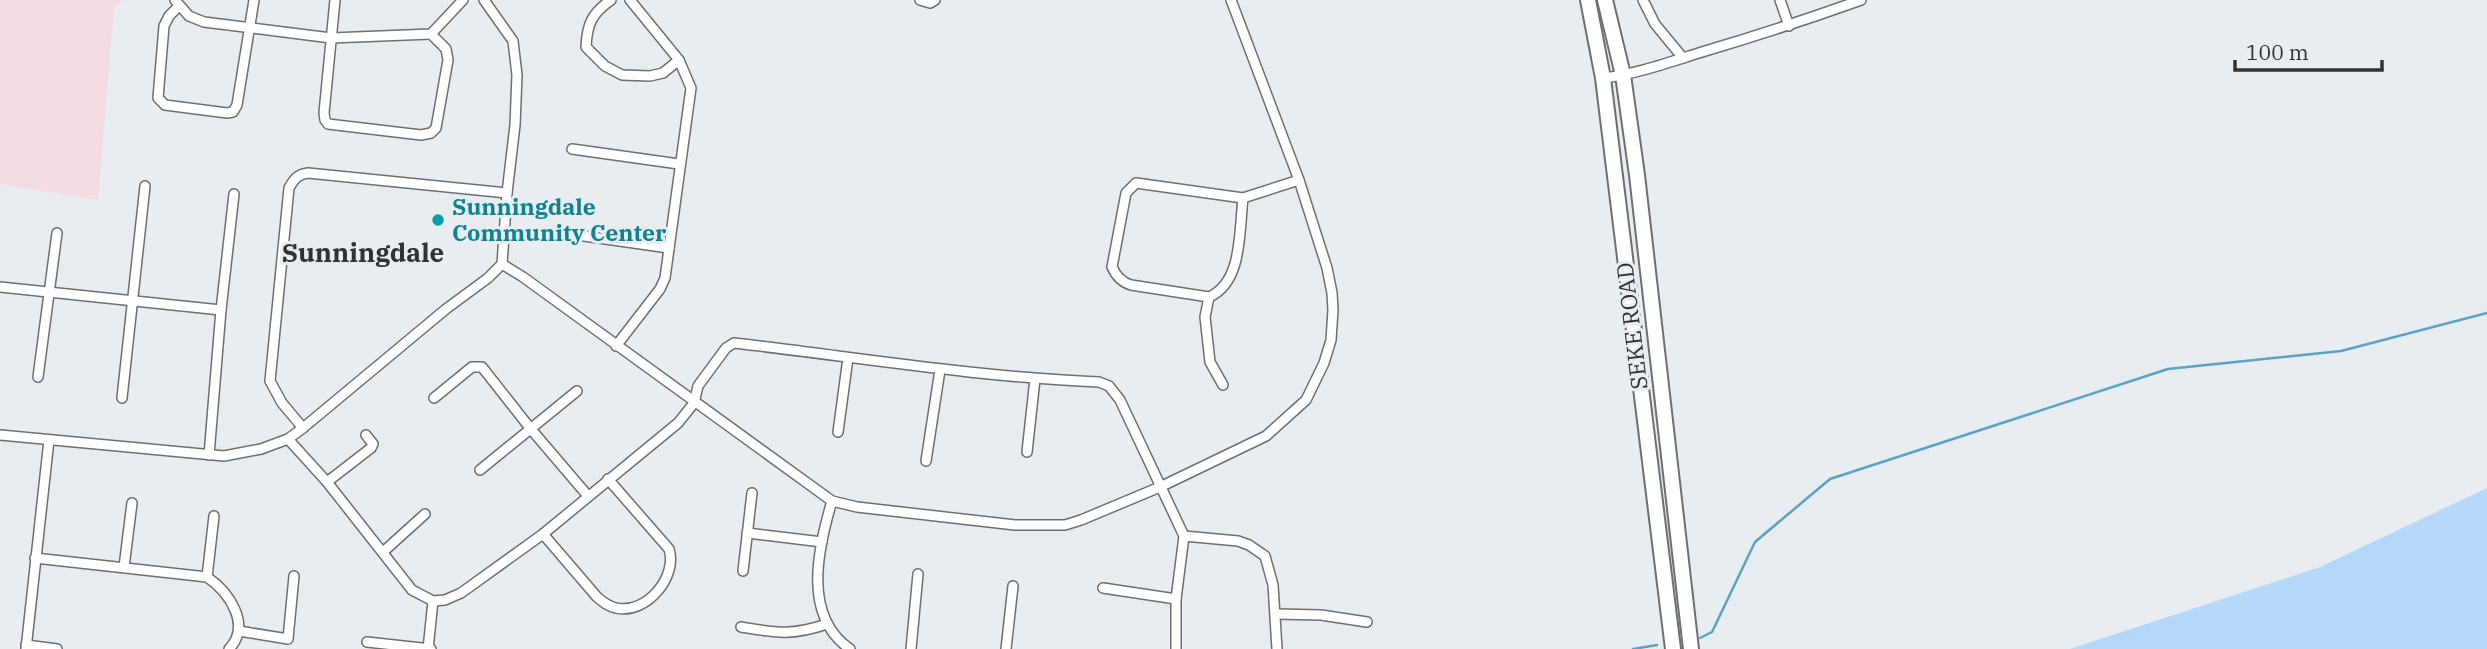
<svg xmlns="http://www.w3.org/2000/svg" width="2487" height="649" font-family="'IBM Plex Serif',serif">
<style>
.education{fill:#f4dbe4}
.green{fill:#b5d8f9}
.lines{fill:none;stroke-linecap:round;stroke-linejoin:round}
.stream{stroke:#5ca2c4;stroke-width:2.5}
.street-casing{stroke:#6c7074;stroke-width:12}
.primary-casing{stroke:#6c7074;stroke-width:18}
.street{stroke:#fff;stroke-width:9}
.primary{stroke:#fff;stroke-width:14}
.culture-dot{fill:#0f9aa8;stroke:#e8edf2;stroke-width:2.5}
.labels{text-anchor:middle;stroke-width:6;stroke-linejoin:round;paint-order:stroke}
.culture-label{font-size:23px;font-weight:bold;fill:#0d838f;stroke:#e8edf2;text-anchor:start}
.street-label{font-size:23px;fill:#303233;stroke:#e8edf2}
.quarter-label{font-size:26px;font-weight:bold;fill:#303233;stroke:#e8edf2}
</style>
<rect width="100%" height="100%" fill="#e8edf2"/>
<path class="education" d="M0,0H123L114,7L98,200L0,184Z"/>
<path class="green" d="M2487,488V649H2070L2320,567Z"/>
<g class="lines">
<g class="stream">
<path d="M1700,638L1712,632L1755,542L1830,479L2168,369L2341,351L2487,313"/>
<path d="M1633,649L1657,645"/>
</g>
<defs>
<g id="street">
<path d="M175,0L189,16L204,22L331,38L431,34L463,0"/>
<path d="M335,0L324,113L325,120L328,124L421,135L431,133L436,128L448,60L446,49L431,34"/>
<path d="M611,0C592,13 587,24 586,47L605,66L622,75L650,76L663,73L679,60"/>
<path d="M920,0L930,3L935,0"/>
<path d="M1643,0L1655,24L1683,58"/>
<path d="M1780,0L1789,26"/>
<path d="M179,6L169,16L164,26L158,98L165,105L227,113L233,112L237,105L254,0"/>
<path d="M1603,78C1637,74 1670,62 1702,52C1756,36 1808,19 1861,0"/>
<path d="M572,149L679,164"/>
<path d="M1243,198C1239,231 1243,282 1209,297L1131,285C1121,282 1116,276 1112,267L1126,193L1136,183L1243,198L1299,180"/>
<path d="M563,233L669,248"/>
<path d="M502,264L523,277L832,501L857,507L1015,525H1065L1081,520L1160,487L1266,436L1306,400L1324,363L1331,340L1333,310L1332,293L1327,268L1299,180L1231,0"/>
<path d="M0,287L221,310"/>
<path d="M1209,297L1205,317L1210,362L1223,385"/>
<path d="M616,346L660,289L665,278L691,88L679,60L630,0"/>
<path d="M38,377L57,233"/>
<path d="M122,398L145,186"/>
<path d="M434,398L472,367H482L530,428L588,496"/>
<path d="M303,428L282,403L270,381L289,188C294,179 298,174 308,173L507,193"/>
<path d="M838,432L848,358"/>
<path d="M0,435L224,456L261,449L288,439L303,428L446,309L488,278L502,264L507,193L515,125L517,75L513,41L484,0"/>
<path d="M288,439L327,482L412,590L433,601L445,600L461,593L543,534L678,423L694,403L698,386L726,348L734,343C856,357 977,377 1099,382L1109,386L1120,400L1184,536L1176,599V649"/>
<path d="M1027,452L1035,379"/>
<path d="M209,455L221,310L234,194"/>
<path d="M926,461L940,370"/>
<path d="M480,470L577,391"/>
<path d="M327,482L371,448L373,444L366,435"/>
<path d="M832,501C818,548 802,616 850,649"/>
<path d="M747,533L822,542"/>
<path d="M543,534L597,597C603,602 609,607 616,608C646,615 678,577 669,549L608,479"/>
<path d="M1184,536L1238,541L1249,545L1265,556L1273,585L1277,649"/>
<path d="M383,552L425,514"/>
<path d="M35,558L207,577C229,592 252,625 229,649"/>
<path d="M124,567L132,503"/>
<path d="M743,571L752,493"/>
<path d="M207,577L214,516"/>
<path d="M1103,588L1176,599"/>
<path d="M1276,614L1321,615L1367,622"/>
<path d="M741,627C777,633 791,636 827,624"/>
<path d="M239,631L288,639L294,576"/>
<path d="M367,642L431,649"/>
<path d="M26,645L57,649"/>
<path d="M26,649L49,440"/>
<path d="M428,649L433,601"/>
<path d="M911,649L918,574"/>
<path d="M1006,649L1013,586"/>
</g>
<g id="primary">
<path d="M1588,0L1603,78L1673,649"/>
<path d="M1605,0L1623,75L1637,175L1691,649"/>
</g>
</defs>
<use href="#street" class="street-casing"/>
<use href="#primary" class="primary-casing"/>
<use href="#street" class="street"/>
<use href="#primary" class="primary"/>
</g>
<circle class="culture-dot" cx="438" cy="220" r="7"/>
<g class="labels">
<g class="culture-label">
<text x="452" y="215">Sunningdale<tspan x="452" dy="26">Community Center</tspan></text>
</g>
<g class="street-label">
<text transform="translate(1632 326) rotate(-97)" y="8">SEKE ROAD</text>
</g>
<g class="quarter-label">
<text x="363" y="262">Sunningdale</text>
</g>
</g>
<path d="M2235 60v10h147v-10" fill="none" stroke="#303233" stroke-width="3.5"/>
<text x="2246" y="60" font-size="21" fill="#303233" stroke="#e8edf2" stroke-width="5" paint-order="stroke">100 m</text>
</svg>
